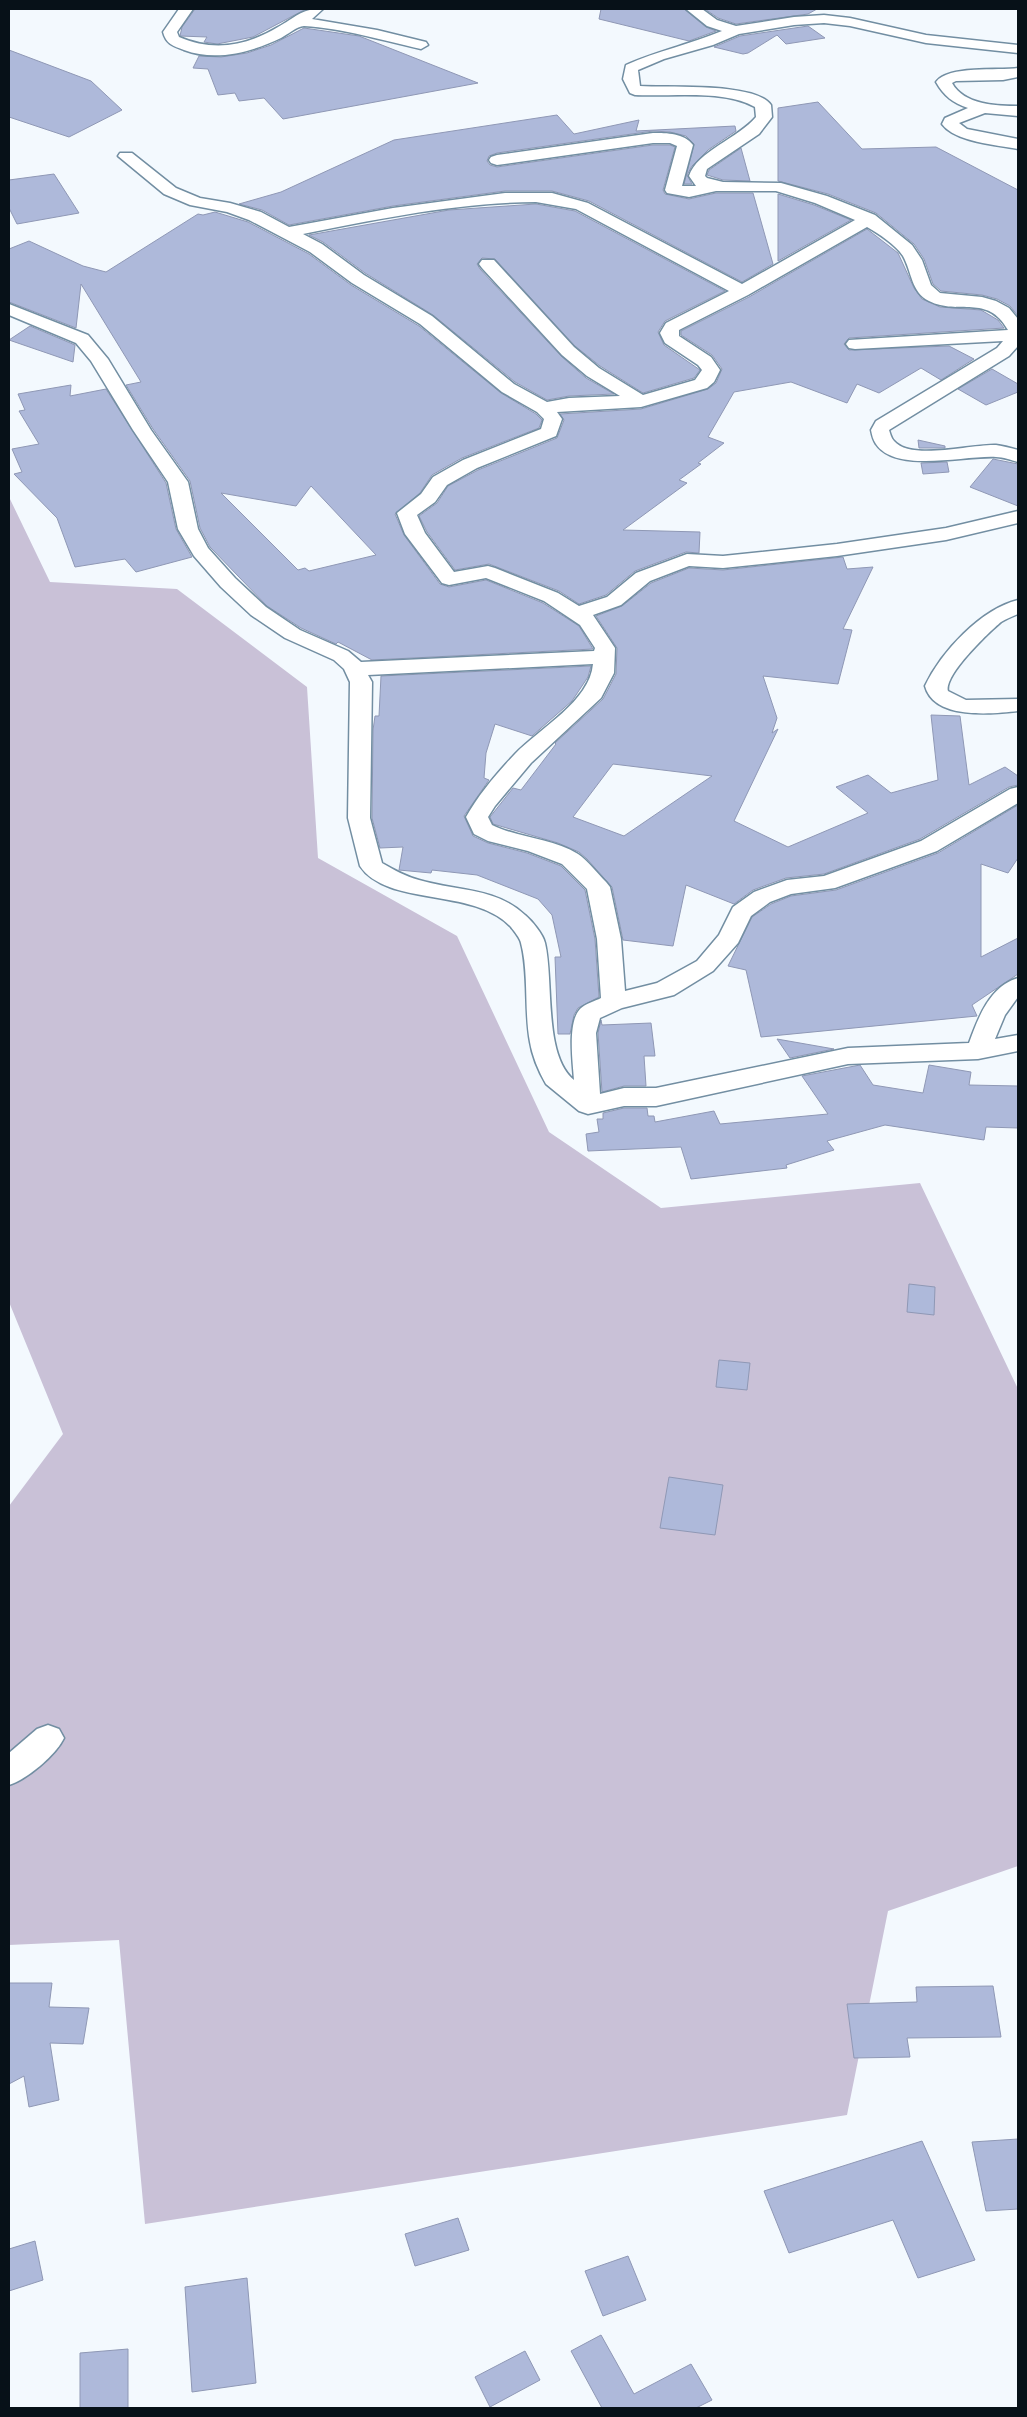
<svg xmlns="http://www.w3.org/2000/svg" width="1027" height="2417" font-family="'Archivo Narrow',sans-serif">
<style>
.green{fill:#c9c1d7}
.building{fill:#aeb9da;stroke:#8f98b5;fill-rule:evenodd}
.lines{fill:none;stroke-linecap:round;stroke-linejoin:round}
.minor-casing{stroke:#728ea2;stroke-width:3}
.minor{fill:#fff;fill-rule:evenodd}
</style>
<rect width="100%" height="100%" fill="#f3f9fe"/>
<path class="green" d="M9,497L50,582L177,589L307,687L318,858L457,936L549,1132L661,1208L920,1183L1018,1389V1866L888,1911L847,2115L145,2224L119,1940L9,1945V1506L63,1434L9,1302Z"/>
<g class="building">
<path d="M195,9H306L253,37L217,44L204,42L207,37L180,36L182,27Z"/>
<path d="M601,9H684L706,27L716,31L689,41L599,19Z"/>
<path d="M705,9H817L808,14L736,24L718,18Z"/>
<path d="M808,26L825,38L786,44L777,35L748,53L743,54L714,47L740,36Z"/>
<path d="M304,28L359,36L478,83L283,119L264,98L239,101L235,93L218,95L208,69L193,68L199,56L221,57L247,53L271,45Z"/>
<path d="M9,50L91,81L122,110L69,137L9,117Z"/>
<path d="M818,102L862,149L936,147L1018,190V316L1010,306L997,299L982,295L941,291L933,284L924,259L914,244L876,213L828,194L778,181V108Z"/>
<path d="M557,115L574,134L639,120L636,131L735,126L736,131L708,150L692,166L687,175L692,184H684L694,144L686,136L670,132L653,131L497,153L489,156L487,161L490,165L497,167L653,145H670L675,147L663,190L665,194L689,199L716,193H753L773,264L742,282L589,201L552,191H505L393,206L289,225L262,210L239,204L281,192L394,140Z"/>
<path d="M741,148L750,181L723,180L707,175L709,170Z"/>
<path d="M54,174L79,213L17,224L9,208V180Z"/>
<path d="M778,194L814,205L851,220L778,261Z"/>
<path d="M536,204L575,211L725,291L665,321L658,332L664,345L700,370L694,378L643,393L600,366L575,346L495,259L482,258L477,264L480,269L561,356L586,378L614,394L569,396L547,400L515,382L433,315L365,273L323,242L309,235L449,210Z"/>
<path d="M215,212L248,222L309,254L351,285L419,326L501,393L536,414L542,420L539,428L462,458L432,475L420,493L395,514L404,535L440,584L449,587L486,580L543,603L579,626L593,649L372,660L338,642L336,644L301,628L267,606L210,547L200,528L190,481L153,429L126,385L141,382L81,284L76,328L9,302V249L29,241L83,266L106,272L198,214L203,215ZM311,486L376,555L309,571L305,568L298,570L221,493L296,506Z"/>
<path d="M867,229L898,253L914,288L922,299L940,307L981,310L998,320L1004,328L849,338L844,344L849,350L949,346L974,359L941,380L921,368L879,393L857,384L847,403L791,382L734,392L708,437L724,443L698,463L701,464L679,480L687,483L623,530L700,532L699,553L686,552L635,571L606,595L579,604L559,591L489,564L455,570L427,532L419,516L437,503L448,486L478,470L557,438L564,420L560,414L641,409L708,389L716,383L722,369L712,355L681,335V331L749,297Z"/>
<path d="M30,326L75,345L73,362L9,340Z"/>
<path d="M992,369L1018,384V392L986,405L958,389Z"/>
<path d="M71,385L70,396L106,389L166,483L176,529L192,557L136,572L125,559L75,567L57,518L14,474L22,472L12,449L39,444L19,411L25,410L18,394Z"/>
<path d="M918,440L945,446V448H919Z"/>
<path d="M993,459L1018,464V506L970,487Z"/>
<path d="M947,462L949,472L923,474L921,463Z"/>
<path d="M843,557L847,569L873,567L843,629L852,630L838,684L763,676L777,718L772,733L778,729L734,821L788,847L868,813L836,787L868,775L891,793L938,780L931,715L960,716L969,785L1005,767L1018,776V785L1009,787L920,839L824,874L786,878L753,890L734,904L686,885L673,946L623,940L612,887L587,859L579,852L558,843L493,824L490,817L513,788L521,790L556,744L555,743L603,699L616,674L617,648L596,616L622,606L651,583L689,568L723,570ZM613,764L712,776L624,836L573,817Z"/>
<path d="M591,666L588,677L572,701L532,736L495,724L486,753L484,778L489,780L464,816L473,836L488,843L527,853L561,866L585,890L595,939L599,997L578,1008L574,1015L570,1034H558L555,957H561L552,915L538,899L477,875L432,870L431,873L399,870L403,847L380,848L372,818L373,730L375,716H379L381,676Z"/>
<path d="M1018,805V858L1008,873L981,864V957L1018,938V974L972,1005L977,1016L761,1037L746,970L728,966L752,917L771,904L791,896L836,890L938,853Z"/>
<path d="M601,1020L602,1025L651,1023L655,1056H644L646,1086H624L602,1092L598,1033Z"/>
<path d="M777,1039L834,1049L790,1058Z"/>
<path d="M860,1065L873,1085L923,1093L929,1065L971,1072L969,1085L1018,1086V1128L986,1127L984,1140L885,1125L827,1141L834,1150L786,1165L787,1168L691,1179L681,1147L588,1151L586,1134L599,1132L597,1119H603V1113L624,1108H647L648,1116H654L655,1122L714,1111L720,1124L828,1114L802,1076Z"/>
<path d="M909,1284L935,1287L934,1315L907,1312Z"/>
<path d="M719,1360L750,1363L747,1390L716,1387Z"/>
<path d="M669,1477L723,1485L715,1535L660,1528Z"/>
<path d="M9,1983H52L49,2007L89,2008L83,2044L50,2043L59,2100L29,2107L24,2076L9,2084Z"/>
<path d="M993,1986L1001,2037L907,2038L910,2057L854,2058L847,2004L917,2002L916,1987Z"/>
<path d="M1018,2139V2209L986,2211L972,2142Z"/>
<path d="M922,2141L975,2260L918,2278L893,2220L789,2253L764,2191Z"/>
<path d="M458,2218L469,2250L415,2266L405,2234Z"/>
<path d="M35,2241L43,2280L9,2291V2249Z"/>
<path d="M628,2256L646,2300L603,2316L585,2271Z"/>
<path d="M247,2278L256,2383L192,2392L185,2287Z"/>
<path d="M601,2335L634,2394L691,2364L712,2400L696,2408H602L571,2351Z"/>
<path d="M128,2349V2408H80V2353Z"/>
<path d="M525,2351L540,2380L490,2407L475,2377Z"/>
</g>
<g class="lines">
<defs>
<g id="minor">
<path d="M179,9H193L177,32L179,37C214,52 246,46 278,27C296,17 302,8 323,9L312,19L377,30L426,42L428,45L421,49C385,41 341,28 304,26C297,26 287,35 281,38C252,52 216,62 184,50C173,46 166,44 163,32Z"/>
<path d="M686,9H702L717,20L736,26L794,17L824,15L850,18L926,35L1018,45V53L926,43L850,26L824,23L794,25L739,34L713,45L664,59L638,70L640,86C668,88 755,82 771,105L772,117L759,134L707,169L705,176L707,178L723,182L781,183L827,196L875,215L912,245L922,260L931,285L940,293L982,297L996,301L1009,308L1018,319V346L1009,356L889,430C890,433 891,438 894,441C911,461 971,444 996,445C1003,446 1011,448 1018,450V462C1011,460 1003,457 996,457C966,455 896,474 876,444C873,440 872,435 871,430L876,421L997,348L1003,341L855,349L849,348L846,344L849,340L1008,330C987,293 959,316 929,301C911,292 912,272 903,256C895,244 879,234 867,227L748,295L679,330V336L711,357L720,370L714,382L707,388L641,407L557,412L562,419L556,436L477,468L447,485L435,502L417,515L425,533L454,572L488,566L495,568L558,593L579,606L607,597L636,573L687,554L723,556L837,544L946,528L1018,511V523L946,540L837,556L723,568L689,566L650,581L621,605L593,615L615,648L614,673L601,698L531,763L495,806L488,817L492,825C518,838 552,838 578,854C588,861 597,873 606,882L610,887L621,939L625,991L657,983L697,961L719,935L733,907L754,892L787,880L824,876L921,841L1010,789L1018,787V803L937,851L835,888L791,894L770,902L751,916L738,943L713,971L674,995L622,1008L600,1018L596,1033L600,1094L624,1088H656L848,1048L969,1043C978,1018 990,986 1018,978V997L1005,1015L995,1039L1018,1035V1051L978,1059L848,1064L656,1106H624L588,1114L579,1111L546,1084C539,1072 532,1055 530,1042C524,1012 529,972 521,943C520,938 514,931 511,927C474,887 387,907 360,866L348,818L350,682L344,669L334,660L285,638L251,615L221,587L194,556L178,529L168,482L133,430L91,361L76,343L9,315V304L88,335L108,359L151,430L188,482L198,529L208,548L235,578L266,607L300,630L348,651L361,662L594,651L595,648L580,625L544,601L486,578L449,585L442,583L405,534L397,513L421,494L433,477L463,460L541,429L544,419L537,412L502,392L420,324L352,283L310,252L249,220L227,212L190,205L164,194L118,156L120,153H132L176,188L200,198L230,203L261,212L289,227L393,208L505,193H552L588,203L742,284L855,220L815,203L776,191H716L689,197L667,193L665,190L677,146L670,143H653L497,165L491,163L489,160L491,157L497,155L653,133C667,133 684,133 693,145L682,186H696L689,176C697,151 739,138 756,117L755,107C724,89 671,97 635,95L630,93L623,79L626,65C657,51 691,44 722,31L707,26ZM536,202L576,209L729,291L666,323L660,333L665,343L698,365L702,370L695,380L643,395L599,368L574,347L494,260H482L479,264L482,268L562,355L587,376L620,396L569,398L547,402L514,384L432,316L364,275L322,244L303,234C377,219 461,202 536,202ZM593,664C590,701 540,728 515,754C497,773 479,794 466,817L474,834L488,841L528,851L562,864L587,889L597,939L601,998C595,1001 585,1004 580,1009C567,1023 573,1063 574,1080C543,1055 554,980 545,943C543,934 532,921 525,915C495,887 456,891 419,880C405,876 394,870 382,863L370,818L372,682L368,675Z"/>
<path d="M1018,68V77L1003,80L956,81L952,83C964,105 997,106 1018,106V116L985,113L959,123L967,129L1018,139V149C997,145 955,142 942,124L945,118L968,108C953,103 944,96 936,82C948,65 998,71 1018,68Z"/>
<path d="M1018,600V614C1013,616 1006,619 1001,622C988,633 944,675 948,691L966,700L1018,699V711C992,714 934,720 925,686C941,652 981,609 1018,600Z"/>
<path d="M48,1725L59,1729L64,1738C56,1755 26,1780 9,1785V1753L37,1729Z"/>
</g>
</defs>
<use href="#minor" class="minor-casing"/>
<use href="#minor" class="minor"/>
</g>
<rect width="1027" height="2417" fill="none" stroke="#071118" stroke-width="20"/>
</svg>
